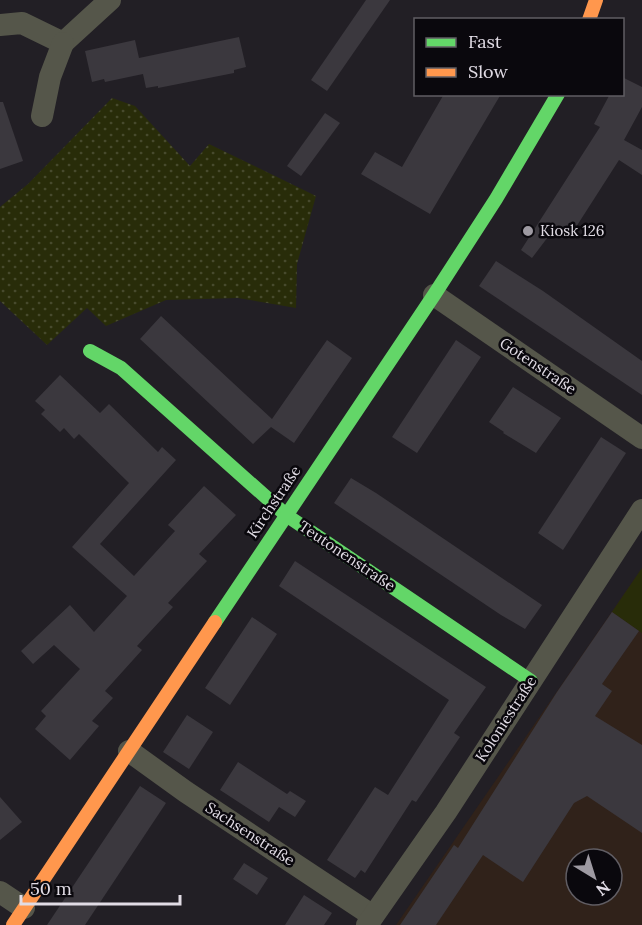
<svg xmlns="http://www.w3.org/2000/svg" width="642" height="925" font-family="Lora,serif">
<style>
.commercial{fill:#30221a;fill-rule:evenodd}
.park{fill:#282c09}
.garden{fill:url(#garden-dots)}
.building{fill:#3b383e}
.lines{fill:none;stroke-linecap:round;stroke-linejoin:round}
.street{stroke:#55564a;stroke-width:22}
.fast{stroke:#63d668;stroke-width:14}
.slow{stroke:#ff974d;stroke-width:14}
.poi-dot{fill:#9e9aa2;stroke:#0a080d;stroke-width:2}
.labels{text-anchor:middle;stroke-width:5;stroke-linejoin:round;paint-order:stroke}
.poi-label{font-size:15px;fill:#e1dce5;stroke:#0a080d;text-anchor:start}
.street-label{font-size:15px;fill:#e1dce5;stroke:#0a080d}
</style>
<defs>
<pattern id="garden-dots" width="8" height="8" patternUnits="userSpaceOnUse" patternTransform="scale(1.5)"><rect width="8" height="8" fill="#282c09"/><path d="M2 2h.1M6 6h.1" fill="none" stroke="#474a2d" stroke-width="1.8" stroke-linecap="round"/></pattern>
</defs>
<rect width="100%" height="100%" fill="#221f25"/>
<path class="commercial" d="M642,568V925H396ZM576,859H612V895H576Z"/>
<path class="park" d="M642,568V633L612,612Z"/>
<path class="garden" d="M112,98L135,106L190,166L209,144L316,196L297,264L296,308L238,298L166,300L106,326L87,308L47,345L0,301V207L28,184Z"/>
<g class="building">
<path d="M366,0H390L327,91L311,80Z"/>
<path d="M239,37L246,67L234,70V73L158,88V86L146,88L143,74L105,82L104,79L92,82L85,51L135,40L139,58Z"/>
<path d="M622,77L642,87V107L624,140L642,150V175L619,160L569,238L554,229L532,258L521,250L600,127L594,124L610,94H622Z"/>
<path d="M444,94H501L430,214L361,174L375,152L402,167Z"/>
<path d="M0,102H3L23,161L0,169Z"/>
<path d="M325,113L340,123L301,176L287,166Z"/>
<path d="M496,261L543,291L642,361V395L479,286Z"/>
<path d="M161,316L272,419L327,340L352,358L294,443L271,427L253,444L140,339Z"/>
<path d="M456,340L481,357L417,453L392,437Z"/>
<path d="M60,375L100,413L109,404L158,452L162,447L176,460L100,544L134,576L175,531L168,525L204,486L236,515L199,554L207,561L168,603L173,607L137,646L142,650L105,691L113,698L92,721L99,726L70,760L35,729L46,716L41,711L80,669L54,645L33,664L21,651L70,605L94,632L127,596L72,547L129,483L79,434L74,439L64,428L60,432L41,414L45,410L35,401Z"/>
<path d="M513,387L561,418L536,453L503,433L504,432L489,422Z"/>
<path d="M601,437L626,453L563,550L538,533Z"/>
<path d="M351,478L376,493L542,605L525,629L501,615L334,503Z"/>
<path d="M295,561L486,687L454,733L460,737L416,802L412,800L365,873L361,870L355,878L327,860L375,787L388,795L449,700L279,586Z"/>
<path d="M612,612L639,631L602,684L612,691L595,716L642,745V833L587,796L574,803L523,882L483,855L436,925H400L454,845L458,848L557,692Z"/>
<path d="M252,617L277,634L230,705L205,688Z"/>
<path d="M187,715L213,732L189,769L163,752Z"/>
<path d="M238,762L287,794L290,791L306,801L295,817L279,807L269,822L220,790Z"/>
<path d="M140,786L166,803L85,925H47Z"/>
<path d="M0,797L22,822L0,840Z"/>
<path d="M244,863L268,878L257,895L233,879Z"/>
<path d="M304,895L332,913L324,925H285Z"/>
</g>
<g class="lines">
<g class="street">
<path d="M0,25L22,23L63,43L110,0"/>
<path d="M42,116L50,77L63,43"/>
<path d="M434,295L642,438"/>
<path d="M129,751L186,792L373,916"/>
<path d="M0,892L24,908"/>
<path d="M367,925L446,812L642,510"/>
</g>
<g class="fast">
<path d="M90,351L121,368L286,515L531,681"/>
<path d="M215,622L434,295L496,199L558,94"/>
</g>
<g class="slow">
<path d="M589,20L596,0"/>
<path d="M13,925L215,622"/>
</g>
</g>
<circle class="poi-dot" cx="528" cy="231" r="6"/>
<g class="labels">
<g class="poi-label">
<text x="540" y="236">Kiosk 126</text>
</g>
<g class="street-label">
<text transform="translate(538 366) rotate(34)" y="5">Gotenstraße</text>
<text transform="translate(274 502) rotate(-56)" y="5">Kirchstraße</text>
<text transform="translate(347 556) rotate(34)" y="5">Teutonenstraße</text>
<text transform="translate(506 719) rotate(-57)" y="5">Koloniestraße</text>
<text transform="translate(250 834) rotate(33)" y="5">Sachsenstraße</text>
</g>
</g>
<rect x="414" y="18" width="210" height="78" fill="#0a080d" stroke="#605d63" stroke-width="1.5"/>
<rect x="426" y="38" width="30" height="9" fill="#63d668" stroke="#605d63" stroke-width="1.5"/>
<text x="468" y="48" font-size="18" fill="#e1dce5">Fast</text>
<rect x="426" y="68" width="30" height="9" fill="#ff974d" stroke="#605d63" stroke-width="1.5"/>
<text x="468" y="78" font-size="18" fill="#e1dce5">Slow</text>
<g transform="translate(594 877) rotate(142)"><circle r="28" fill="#0a080d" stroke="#605d63" stroke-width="1.5"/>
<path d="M0-4.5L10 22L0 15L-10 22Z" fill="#9e9aa2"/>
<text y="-9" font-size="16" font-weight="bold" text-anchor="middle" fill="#e1dce5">N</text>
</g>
<path d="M21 895v9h159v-9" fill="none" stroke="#e1dce5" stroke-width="3"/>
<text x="30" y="895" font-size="18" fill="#e1dce5" stroke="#0a080d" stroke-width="4.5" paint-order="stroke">50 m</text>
</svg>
